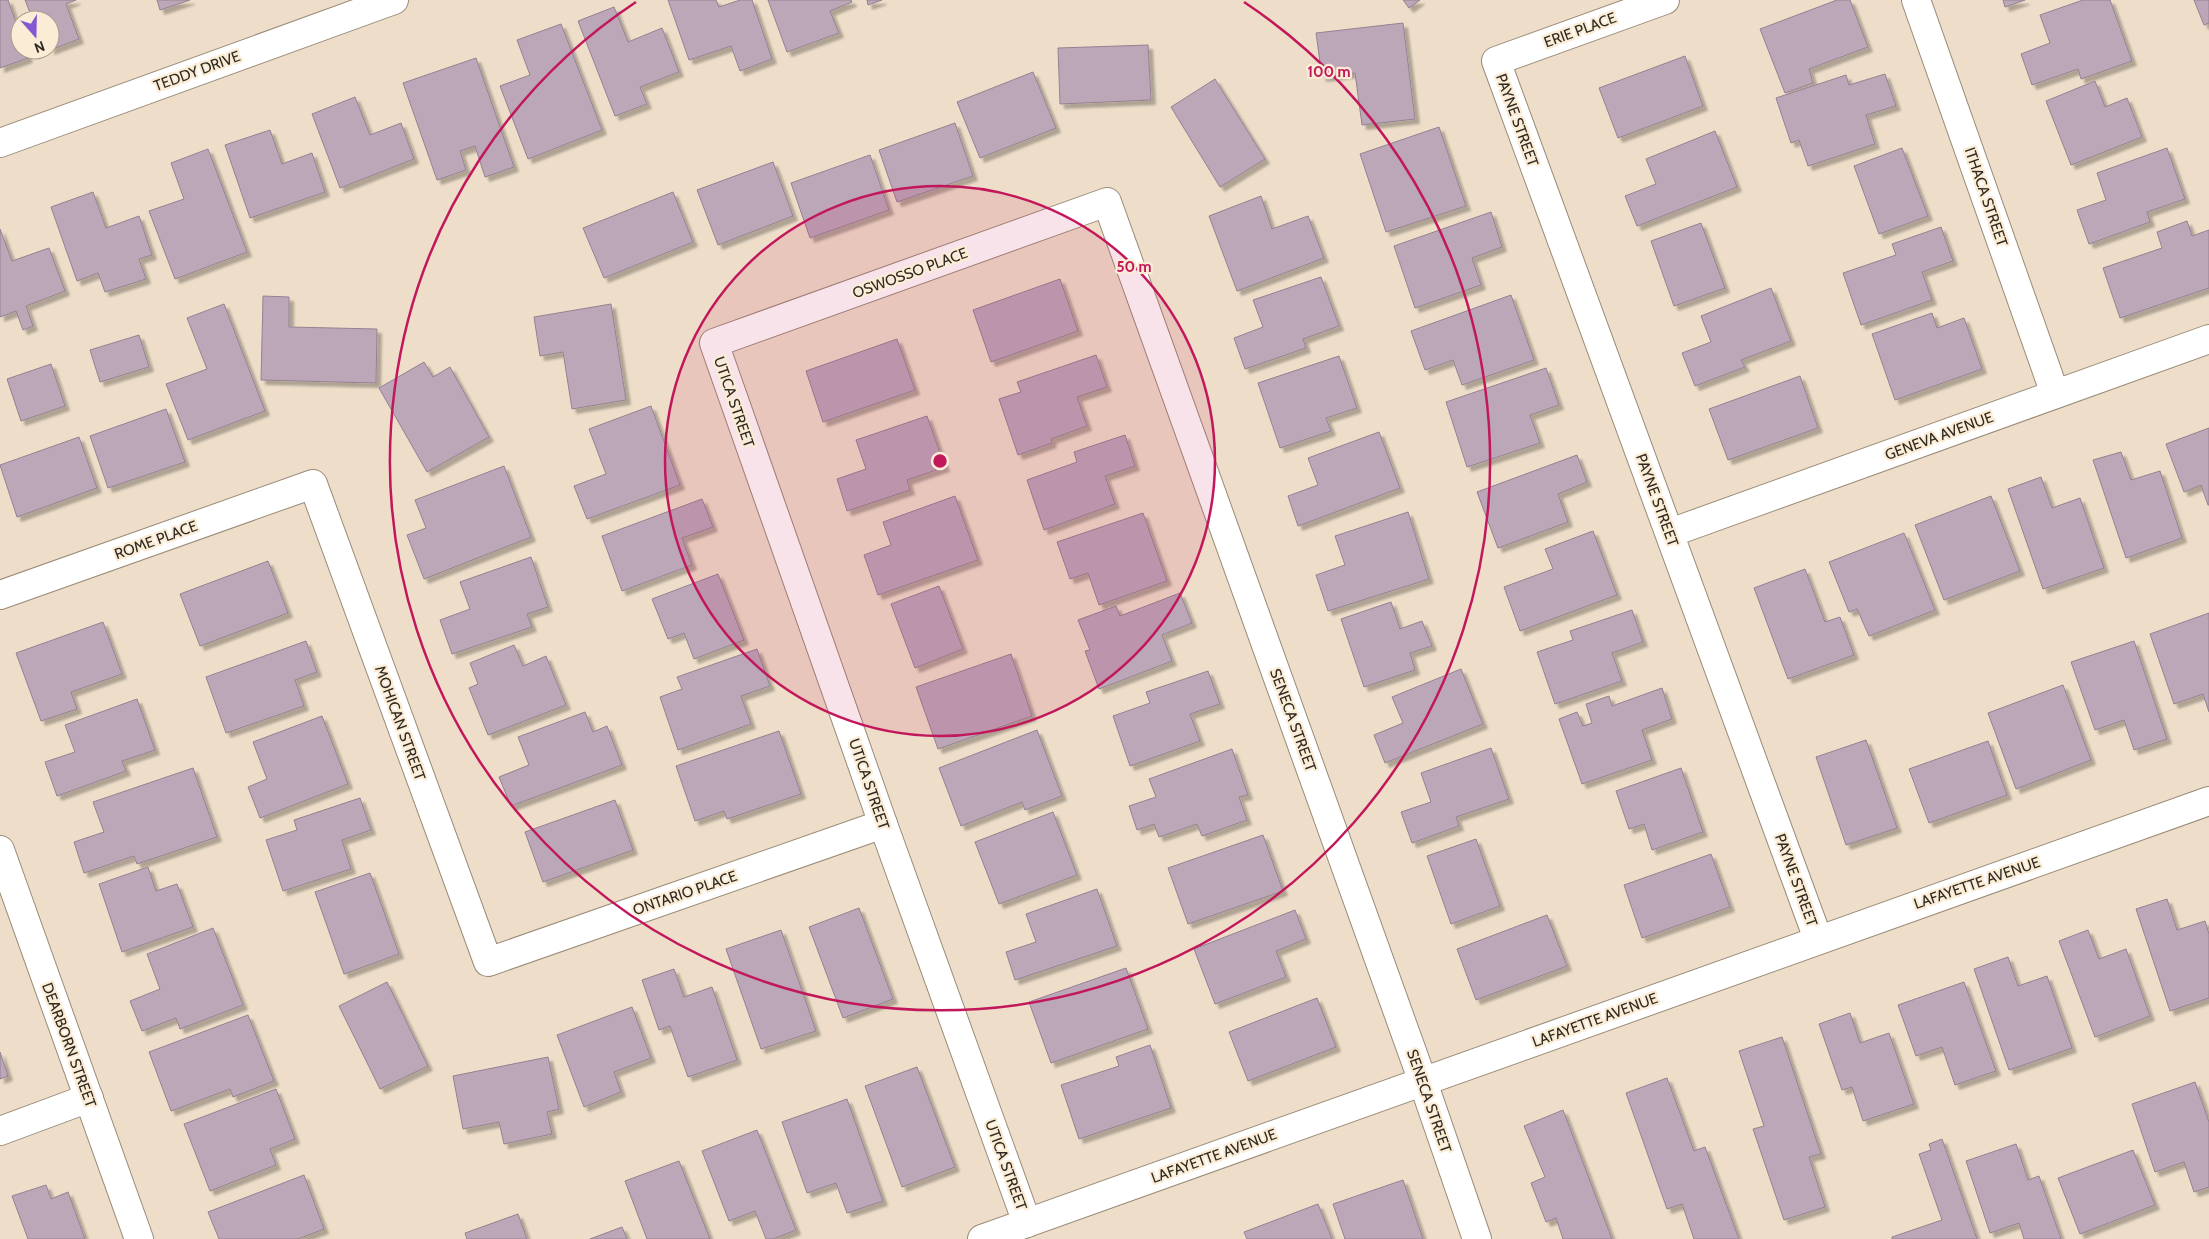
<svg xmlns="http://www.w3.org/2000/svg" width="2209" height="1239" font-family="Cabin,sans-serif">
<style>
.building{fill:#bba7b8;stroke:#948191;filter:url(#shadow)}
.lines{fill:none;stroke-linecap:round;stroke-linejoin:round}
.street-casing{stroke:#998b77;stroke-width:30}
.street{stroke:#fff;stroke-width:28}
.ring{fill:none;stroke:#c2185b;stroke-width:2.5}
.labels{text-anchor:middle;stroke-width:4.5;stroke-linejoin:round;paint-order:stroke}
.street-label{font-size:15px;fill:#2f2921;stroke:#fbecd6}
.centre{fill:#c2185b;stroke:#fbecd6;stroke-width:2.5}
.ring-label{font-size:15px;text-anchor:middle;font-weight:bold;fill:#c2185b;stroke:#fbecd6;stroke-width:4.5;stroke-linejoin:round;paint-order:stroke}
</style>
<defs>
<filter id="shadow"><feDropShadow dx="4.5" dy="4.5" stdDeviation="1" flood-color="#0004"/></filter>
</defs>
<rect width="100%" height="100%" fill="#eedec9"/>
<g class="building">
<path d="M0,0H8L20,34V50H25L28,58L0,68Z"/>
<path d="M25,0H76L66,4L79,39L50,50V20H33Z"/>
<path d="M157,0H190L160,10Z"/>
<path d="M668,0H716L719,7L740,0H752L772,59L740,71L731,46L689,60Z"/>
<path d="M768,0H851L852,2L830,11L839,33L787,52Z"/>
<path d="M867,0H882L868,5Z"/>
<path d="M1403,0H1420L1409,8Z"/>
<path d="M1837,0H1850L1868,47L1809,69L1813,83L1785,93L1760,29Z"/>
<path d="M2003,0H2025L2005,7Z"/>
<path d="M2083,0H2110L2132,61L2081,79L2078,69L2032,85L2021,54L2050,43L2040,15Z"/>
<path d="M2194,0H2209V23L2204,25Z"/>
<path d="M614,7L628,42L662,28L679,72L640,87L647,104L615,116L578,21Z"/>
<path d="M1403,23L1415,119L1362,125L1355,73L1322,77L1316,33Z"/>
<path d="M561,24L602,130L528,159L500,86L530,75L517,40Z"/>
<path d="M1148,45L1151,100L1060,104L1058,48Z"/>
<path d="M1685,56L1703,106L1618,138L1599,88Z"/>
<path d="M476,58L514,167L485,177L475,146L460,151L466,170L437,180L403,83Z"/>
<path d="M1033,72L1056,128L980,158L957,102Z"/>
<path d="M1885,74L1896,106L1866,115L1875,144L1808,166L1799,140L1791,143L1776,98L1846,75L1849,85Z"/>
<path d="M1215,79L1265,159L1220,187L1171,107Z"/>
<path d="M2095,81L2105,107L2127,98L2142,137L2071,165L2046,101Z"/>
<path d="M355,97L370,135L401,123L414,159L340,188L312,114Z"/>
<path d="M955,123L973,176L897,202L879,150Z"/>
<path d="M1439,127L1466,206L1386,232L1360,154Z"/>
<path d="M270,130L282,164L312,153L325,192L250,218L225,145Z"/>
<path d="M1715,131L1737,187L1637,226L1625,196L1656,184L1646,159Z"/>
<path d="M1902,148L1928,216L1879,234L1854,166Z"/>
<path d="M2167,148L2185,199L2147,212L2150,222L2089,244L2077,210L2106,200L2097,173Z"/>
<path d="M208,149L247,252L175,279L149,211L184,199L171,163Z"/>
<path d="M870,155L889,210L810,238L791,183Z"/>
<path d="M773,162L793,216L718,245L697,190Z"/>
<path d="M93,192L106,228L139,216L152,255L139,259L146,279L105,292L98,273L77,281L51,207Z"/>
<path d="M673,192L693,242L604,278L583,228Z"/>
<path d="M1261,196L1272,229L1308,216L1324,258L1237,291L1209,216Z"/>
<path d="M1491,212L1502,247L1472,258L1481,285L1415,308L1394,246Z"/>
<path d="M2187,221L2192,236L2209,230V288L2120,318L2103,268L2162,248L2157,232Z"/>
<path d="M1701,223L1725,288L1674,306L1651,241Z"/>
<path d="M1941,227L1953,261L1922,272L1932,300L1861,325L1843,273L1896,255L1892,244Z"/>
<path d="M0,229L12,261L49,248L65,291L26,306L33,326L23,330L16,311L0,317Z"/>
<path d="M1321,277L1339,326L1303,339L1306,348L1245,369L1234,338L1263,327L1253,300Z"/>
<path d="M1060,279L1078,331L991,362L973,310Z"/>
<path d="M1771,288L1791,341L1741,360L1745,367L1695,386L1682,353L1711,342L1701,316Z"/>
<path d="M1511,295L1534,360L1462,385L1453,360L1425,370L1411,331Z"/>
<path d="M263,296L289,297V327L377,329L376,383L261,380Z"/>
<path d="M224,304L265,411L188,440L166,384L207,369L187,318Z"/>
<path d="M611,304L626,400L572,409L563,352L540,356L534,317Z"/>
<path d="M1932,313L1937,328L1964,318L1982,369L1895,400L1872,334Z"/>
<path d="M139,335L149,367L100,382L90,350Z"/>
<path d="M897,339L915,390L823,422L806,371Z"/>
<path d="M1096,355L1107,387L1077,397L1087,426L1051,439L1052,443L1018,455L999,399L1021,392L1017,382Z"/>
<path d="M1339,356L1357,408L1326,418L1331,431L1280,448L1258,383Z"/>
<path d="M424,362L433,377L450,367L489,437L427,472L379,388Z"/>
<path d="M51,364L65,406L21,421L7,379Z"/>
<path d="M1546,368L1559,405L1530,415L1540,443L1467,467L1446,402Z"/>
<path d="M1800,376L1818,428L1728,460L1709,409Z"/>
<path d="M651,406L680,485L587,519L574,486L606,474L589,429Z"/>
<path d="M166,409L185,462L108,488L90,436Z"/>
<path d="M927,416L945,467L907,480L910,490L847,511L837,479L866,469L856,440Z"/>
<path d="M2209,428V505H2208L2201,485L2184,492L2166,444Z"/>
<path d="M1379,432L1400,488L1298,526L1288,496L1318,485L1308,458Z"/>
<path d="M1125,435L1135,466L1105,476L1115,504L1044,530L1027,480L1077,462L1074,452Z"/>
<path d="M79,437L97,488L17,517L0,465Z"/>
<path d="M2121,452L2131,480L2160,471L2182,538L2126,558L2093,460Z"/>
<path d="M1577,455L1587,482L1558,494L1568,522L1498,548L1477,492Z"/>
<path d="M504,466L531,537L424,579L407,535L426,528L415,500Z"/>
<path d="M2041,477L2052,508L2080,498L2104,568L2043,589L2008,489Z"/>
<path d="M955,496L978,560L878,595L864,555L891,545L883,522Z"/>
<path d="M1991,496L2020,571L1944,600L1915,525Z"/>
<path d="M702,499L713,527L682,538L692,565L622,591L602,536Z"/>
<path d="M1408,512L1429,579L1328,611L1316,575L1345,565L1335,536Z"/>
<path d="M1143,513L1167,581L1099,605L1088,573L1070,579L1057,542Z"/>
<path d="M1593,531L1617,595L1520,631L1504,587L1553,569L1545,549Z"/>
<path d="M1904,533L1935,610L1869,636L1857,609L1849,612L1829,562Z"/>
<path d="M531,557L548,607L527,614L532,627L452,654L440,620L470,609L460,582Z"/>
<path d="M268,561L288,613L200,646L180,594Z"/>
<path d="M1805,569L1825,622L1840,617L1854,655L1788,679L1754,588Z"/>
<path d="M718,574L744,640L694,659L684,633L668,639L652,599Z"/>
<path d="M939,586L963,649L915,668L891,604Z"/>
<path d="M1180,593L1192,623L1162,635L1172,661L1099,689L1085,651L1090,650L1078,620L1116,606L1120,616Z"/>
<path d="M1391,602L1400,629L1422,621L1432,646L1410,653L1415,670L1364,687L1341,619Z"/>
<path d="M1632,610L1643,642L1612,653L1622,681L1555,704L1537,652L1573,640L1570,631Z"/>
<path d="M2209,613V712L2203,694L2174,704L2150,634Z"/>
<path d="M103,622L122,674L71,692L77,709L41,721L16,653Z"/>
<path d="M306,641L317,672L295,680L304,706L226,733L206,677Z"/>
<path d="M2134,641L2167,739L2134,750L2124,720L2095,730L2071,662Z"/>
<path d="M514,645L523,666L546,656L566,705L488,735L469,688L478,684L470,663Z"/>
<path d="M757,649L770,686L741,696L751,724L678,750L660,697L682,689L677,677Z"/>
<path d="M1011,654L1032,716L938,749L916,687Z"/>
<path d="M1461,669L1483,724L1385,763L1374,735L1403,723L1392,697Z"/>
<path d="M1208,671L1220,704L1190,714L1200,741L1130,766L1113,716L1150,703L1146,692Z"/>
<path d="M2063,685L2091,760L2016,789L1988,713Z"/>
<path d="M1662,688L1672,719L1642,730L1652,760L1582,784L1559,719L1577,712L1583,726L1592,723L1586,704L1609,696L1612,706Z"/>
<path d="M137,699L155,750L122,761L126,771L57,796L45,762L75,752L65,725Z"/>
<path d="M585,712L593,732L607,726L622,765L511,806L499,777L529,765L518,737Z"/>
<path d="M322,716L348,784L260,818L248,787L267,779L253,742Z"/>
<path d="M1037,730L1062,796L1025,810L1022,802L961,826L939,768Z"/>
<path d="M779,731L801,794L727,819L724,811L695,821L676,766Z"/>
<path d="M1866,740L1897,828L1846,845L1816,757Z"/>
<path d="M1988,741L2007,795L1929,823L1909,769Z"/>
<path d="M1491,748L1509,799L1456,817L1459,826L1412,843L1401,812L1431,802L1421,773Z"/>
<path d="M1232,749L1248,795L1239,797L1247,820L1202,836L1197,824L1159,837L1154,824L1137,830L1129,806L1156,797L1149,779Z"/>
<path d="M193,768L217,837L137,864L134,856L84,873L74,842L104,832L93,802Z"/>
<path d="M1681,768L1703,832L1652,850L1644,824L1629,829L1616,791Z"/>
<path d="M360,798L371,830L342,840L351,869L283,891L266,840L297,830L294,820Z"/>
<path d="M615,800L633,850L543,882L525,832Z"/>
<path d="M1053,812L1077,875L999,904L975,842Z"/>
<path d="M1263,835L1283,891L1188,924L1168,868Z"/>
<path d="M1476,839L1500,906L1451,924L1427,856Z"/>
<path d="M1711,854L1730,907L1642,938L1624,885Z"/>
<path d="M148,867L156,891L177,884L193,927L122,952L99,884Z"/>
<path d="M370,873L399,954L344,974L315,892Z"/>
<path d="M1097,889L1117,946L1015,980L1006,952L1036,942L1026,914Z"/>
<path d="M2167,899L2177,930L2205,921L2209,934V998L2170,1011L2136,909Z"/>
<path d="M859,908L893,999L843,1018L809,927Z"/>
<path d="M1295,910L1306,939L1276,951L1286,977L1215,1004L1194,949Z"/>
<path d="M1547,915L1567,966L1476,1000L1457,949Z"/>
<path d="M213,928L243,1005L180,1029L176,1018L142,1031L130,1001L160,989L147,954Z"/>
<path d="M781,930L816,1031L761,1049L726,949Z"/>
<path d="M2088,930L2099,959L2126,949L2150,1016L2095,1037L2059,941Z"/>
<path d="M2008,957L2018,986L2047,976L2072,1048L2009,1070L1974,969Z"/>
<path d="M1126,968L1148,1029L1051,1063L1029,1002Z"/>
<path d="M674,969L684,997L712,987L737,1060L688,1077L670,1026L659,1030L642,980Z"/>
<path d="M387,982L428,1066L380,1089L339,1006Z"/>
<path d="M1964,982L1996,1071L1955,1085L1942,1047L1916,1056L1898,1005Z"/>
<path d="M1317,998L1336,1047L1248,1081L1229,1032Z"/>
<path d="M632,1007L651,1058L614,1072L621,1092L584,1107L557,1035Z"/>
<path d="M1850,1013L1860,1043L1889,1033L1914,1104L1863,1121L1852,1087L1842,1090L1819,1024Z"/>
<path d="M248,1015L274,1081L233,1097L230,1089L171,1111L149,1052Z"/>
<path d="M1782,1037L1821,1154L1809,1157L1825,1207L1784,1220L1753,1129L1764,1126L1739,1051Z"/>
<path d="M1150,1045L1171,1108L1079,1139L1061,1085L1119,1066L1116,1057Z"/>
<path d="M0,1052L8,1076L0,1079Z"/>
<path d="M548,1057L559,1109L547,1112L552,1134L504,1144L499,1122L463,1129L453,1076Z"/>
<path d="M917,1067L955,1167L902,1187L865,1086Z"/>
<path d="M1667,1078L1694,1151L1705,1147L1739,1239H1694L1682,1204L1667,1209L1626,1093Z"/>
<path d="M2195,1082L2209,1122V1187L2194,1192L2184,1162L2155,1172L2132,1104Z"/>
<path d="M276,1089L295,1139L270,1149L276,1165L210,1191L184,1124Z"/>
<path d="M847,1099L883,1201L847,1213L836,1183L807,1193L782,1122Z"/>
<path d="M1563,1110L1612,1239H1563L1556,1218L1546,1222L1531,1183L1545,1177L1524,1126Z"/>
<path d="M757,1130L796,1230L773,1239H766L755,1211L729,1221L702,1151Z"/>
<path d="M1942,1139L1977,1239H1892V1237L1942,1220L1919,1154L1931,1150L1929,1144Z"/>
<path d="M2016,1144L2028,1180L2039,1176L2061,1239H2024L2019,1223L1990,1233L1966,1161Z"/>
<path d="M2133,1150L2155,1205L2080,1234L2058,1178Z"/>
<path d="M679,1161L710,1239H647L625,1181Z"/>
<path d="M304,1175L324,1229L298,1239H219L208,1212Z"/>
<path d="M1403,1180L1423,1239H1345L1333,1204Z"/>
<path d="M46,1185L51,1199L68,1192L85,1239H28L12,1196Z"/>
<path d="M1318,1204L1332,1239H1247L1244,1232Z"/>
<path d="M518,1214L527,1239H467L465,1233Z"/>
<path d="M622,1227L627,1239H590Z"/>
</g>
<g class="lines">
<defs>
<g id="street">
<path d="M1665,0L1496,61L1818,939"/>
<path d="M1916,0L2055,394"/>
<path d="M0,143L394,0"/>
<path d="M1670,533L2209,339"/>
<path d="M0,595L313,484L488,962L883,824"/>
<path d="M0,850L139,1239"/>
<path d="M0,1131L89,1098"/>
<path d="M1027,1223L883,824L714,343L1107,202L1423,1082L1477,1239"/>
<path d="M982,1239L2209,801"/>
</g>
</defs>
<use href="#street" class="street-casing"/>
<use href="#street" class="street"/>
</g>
<circle cx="940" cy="461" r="275" fill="#c2185b" fill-opacity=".12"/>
<g class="ring">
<circle cx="940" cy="461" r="275"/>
<path d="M1244 2A550 550 0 1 1 636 2"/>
</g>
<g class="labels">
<g class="street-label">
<text transform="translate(1580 30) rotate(-20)" y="5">ERIE PLACE</text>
<text transform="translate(197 71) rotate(-20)" y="5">TEDDY DRIVE</text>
<text transform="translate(1517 120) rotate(70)" y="5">PAYNE STREET</text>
<text transform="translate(1986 197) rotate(71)" y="5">ITHACA STREET</text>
<text transform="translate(910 273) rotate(-20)" y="5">OSWOSSO PLACE</text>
<text transform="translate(734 402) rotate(71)" y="5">UTICA STREET</text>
<text transform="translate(1939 436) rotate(-20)" y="5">GENEVA AVENUE</text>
<text transform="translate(1657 500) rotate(70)" y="5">PAYNE STREET</text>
<text transform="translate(156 540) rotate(-20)" y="5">ROME PLACE</text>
<text transform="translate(1293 720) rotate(70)" y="5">SENECA STREET</text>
<text transform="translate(400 723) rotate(70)" y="5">MOHICAN STREET</text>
<text transform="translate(869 784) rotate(71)" y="5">UTICA STREET</text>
<text transform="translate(1796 880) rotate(70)" y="5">PAYNE STREET</text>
<text transform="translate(1977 883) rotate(-19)" y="5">LAFAYETTE AVENUE</text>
<text transform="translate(685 893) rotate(-19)" y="5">ONTARIO PLACE</text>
<text transform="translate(1595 1020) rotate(-20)" y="5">LAFAYETTE AVENUE</text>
<text transform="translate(69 1045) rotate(70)" y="5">DEARBORN STREET</text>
<text transform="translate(1429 1101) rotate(71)" y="5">SENECA STREET</text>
<text transform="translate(1214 1156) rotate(-20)" y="5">LAFAYETTE AVENUE</text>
<text transform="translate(1006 1165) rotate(70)" y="5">UTICA STREET</text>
</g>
</g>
<circle cx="940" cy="461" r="8" class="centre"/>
<g class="ring-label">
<text x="1329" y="77">100 m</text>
<text x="1134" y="272">50 m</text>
</g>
<g transform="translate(35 35) rotate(160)"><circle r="24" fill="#fbecd6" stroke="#a99e8e"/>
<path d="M0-4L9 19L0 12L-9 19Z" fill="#8258d2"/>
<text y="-8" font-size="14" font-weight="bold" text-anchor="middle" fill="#2f2921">N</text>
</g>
</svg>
